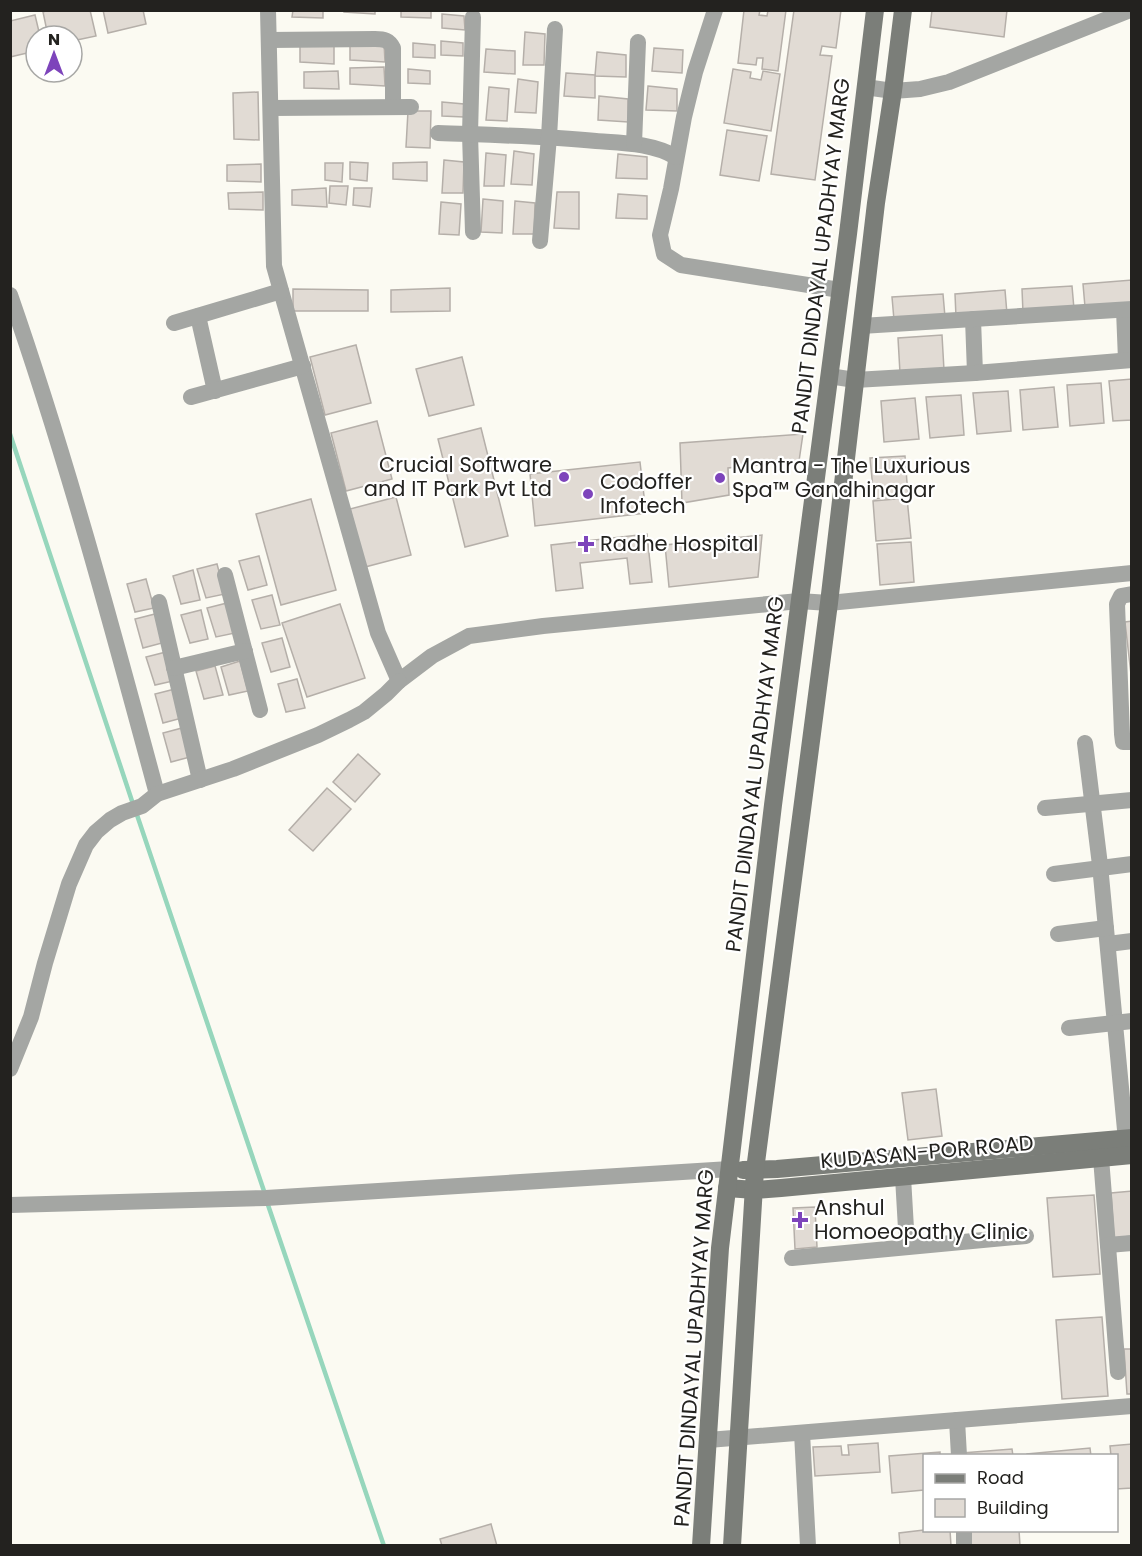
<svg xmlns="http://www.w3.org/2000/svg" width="1142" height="1556" font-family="Poppins,sans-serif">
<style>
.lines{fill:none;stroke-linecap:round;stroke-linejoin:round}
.stream{stroke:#96d6bc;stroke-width:4.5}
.building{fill:#e1dbd4;stroke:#b5afa9;stroke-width:1.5}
.street{stroke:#a4a6a3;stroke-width:16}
.secondary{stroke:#7b7e79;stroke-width:18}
.poi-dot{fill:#7d44bb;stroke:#fff;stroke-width:2}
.labels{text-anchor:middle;stroke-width:4.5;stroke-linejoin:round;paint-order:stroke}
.street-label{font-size:21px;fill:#23221f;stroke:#fff}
.poi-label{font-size:21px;fill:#23221f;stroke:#fff;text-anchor:start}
</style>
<rect width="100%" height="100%" fill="#fbfaf2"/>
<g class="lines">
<g class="stream">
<path d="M10,434L133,804"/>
<path d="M136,812L265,1194"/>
<path d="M267,1202L384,1546"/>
</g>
</g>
<g class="building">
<path d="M48,10H90L96,36L72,41V36H48L43,12Z"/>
<path d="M103,10H143L146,24L108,33Z"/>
<path d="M293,10H323V18L292,17Z"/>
<path d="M344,10H375V14L344,12Z"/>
<path d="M401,10H431V18L401,17Z"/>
<path d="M744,10H760L759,15L767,16L768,10H786L778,71L762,69L763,58H757L756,65L738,63Z"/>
<path d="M794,10H841L836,48L822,46L820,55L832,56L815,180L771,174Z"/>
<path d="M932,10H1007L1004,37L930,27Z"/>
<path d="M442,14L464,16L465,30L442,28Z"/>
<path d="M35,15L40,36H36V51L10,57V21Z"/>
<path d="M525,32L545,34L544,65H523Z"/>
<path d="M441,41L463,43V56L441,55Z"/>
<path d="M384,43L385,62L350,60V44Z"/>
<path d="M413,43L435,45V58L413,57Z"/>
<path d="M334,45V64L300,62V46Z"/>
<path d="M654,48L683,50L682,73L652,71Z"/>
<path d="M486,49L515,51V74L484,72Z"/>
<path d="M597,52L626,55V77L595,76Z"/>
<path d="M384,67L385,86L350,84V68Z"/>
<path d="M408,69L430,71V84L408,83Z"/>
<path d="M733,69L751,72L750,78L761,80L763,71L780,74L771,131L724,123Z"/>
<path d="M338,71L339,89L304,88V72Z"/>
<path d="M566,73L595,75V98L564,96Z"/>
<path d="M518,79L538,82L536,113L515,112Z"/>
<path d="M648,86L677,89V111L646,110Z"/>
<path d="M489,87L509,89L507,121L486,120Z"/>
<path d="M258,92L259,140L234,139L233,93Z"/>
<path d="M599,96L628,99V122L598,120Z"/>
<path d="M442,102L464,104V117L442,116Z"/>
<path d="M408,111H431L430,148L406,147Z"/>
<path d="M727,130L767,136L759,181L720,175Z"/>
<path d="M514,151L534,154L532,185L511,184Z"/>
<path d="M486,153L506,155L504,186H484Z"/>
<path d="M618,154L647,157V179L616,178Z"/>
<path d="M444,160L464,162L463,193H442Z"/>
<path d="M350,162L368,163L367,181L350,179Z"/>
<path d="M427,162V181L393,179V163Z"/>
<path d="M325,163H343L342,182L325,180Z"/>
<path d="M261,164V182L227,181V165Z"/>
<path d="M330,186H348L346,205L329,203Z"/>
<path d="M326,188L327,207L292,205V190Z"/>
<path d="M354,188H372L370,207L353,205Z"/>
<path d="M263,192V210L229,209L228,193Z"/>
<path d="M557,192H579V229L554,228Z"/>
<path d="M618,194L647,196V219L616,218Z"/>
<path d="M483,199L503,201L502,233L481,232Z"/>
<path d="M515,201L535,203L534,234H513Z"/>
<path d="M441,202L461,204L459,235L439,234Z"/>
<path d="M1132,280V304L1085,307L1083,284Z"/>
<path d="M1072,286L1074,309L1023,313L1022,289Z"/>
<path d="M450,288V311L391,312V290Z"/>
<path d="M293,289L368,290V311H293Z"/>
<path d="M1005,290L1007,314L956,317L955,294Z"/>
<path d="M943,294L945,317L894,320L892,297Z"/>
<path d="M942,335L944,370L900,373L898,338Z"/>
<path d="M356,345L371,403L325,415L310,357Z"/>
<path d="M462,357L474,405L429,416L416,369Z"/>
<path d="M1132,379V420L1113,421L1109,381Z"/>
<path d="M1101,383L1104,423L1070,426L1067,385Z"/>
<path d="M1054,387L1058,427L1023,430L1020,390Z"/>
<path d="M1008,391L1011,431L977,434L973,393Z"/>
<path d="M961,395L964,435L930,438L926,397Z"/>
<path d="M915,398L919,439L884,442L881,401Z"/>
<path d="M377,421L392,479L346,491L331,433Z"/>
<path d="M481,428L508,536L465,547L438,439Z"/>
<path d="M803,434L799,461L728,468L729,495L682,503L680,443Z"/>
<path d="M905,456L908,496L874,499L870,458Z"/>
<path d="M640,462L646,513L535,526L530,474Z"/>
<path d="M396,497L411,555L365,567L350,509Z"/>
<path d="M907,498L911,538L876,541L873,501Z"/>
<path d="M311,499L336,590L281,605L256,514Z"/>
<path d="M647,534L652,582L630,584L627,558L580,563L583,588L556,591L551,545Z"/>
<path d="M762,535L758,577L669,587L665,545Z"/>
<path d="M911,542L914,582L880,585L877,544Z"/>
<path d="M259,556L267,585L248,590L239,561Z"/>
<path d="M217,564L225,594L206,598L197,569Z"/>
<path d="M193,570L200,600L181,604L173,576Z"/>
<path d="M146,579L154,608L135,612L127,584Z"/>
<path d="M272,595L280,625L261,629L252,600Z"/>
<path d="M227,603L235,633L216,637L207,608Z"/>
<path d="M340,604L365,678L307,697L282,623Z"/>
<path d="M201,610L208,639L190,643L181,615Z"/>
<path d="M155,614L162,643L143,648L135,619Z"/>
<path d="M1132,621V683L1125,622Z"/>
<path d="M282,638L290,667L271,672L262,643Z"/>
<path d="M166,652L173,681L155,685L146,657Z"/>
<path d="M240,661L248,691L229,695L221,667Z"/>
<path d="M215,666L223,695L204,699L196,671Z"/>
<path d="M297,679L305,708L286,712L278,684Z"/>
<path d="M175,689L182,718L163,723L155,694Z"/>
<path d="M182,728L190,757L171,762L163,733Z"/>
<path d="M358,754L380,774L355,802L333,782Z"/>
<path d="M327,788L351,809L313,851L289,830Z"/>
<path d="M936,1089L942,1136L908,1140L902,1093Z"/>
<path d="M1132,1191V1236L1114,1238L1111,1193Z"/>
<path d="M1094,1195L1100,1274L1053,1277L1047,1198Z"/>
<path d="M815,1207L817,1247L795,1249L793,1208Z"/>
<path d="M1102,1317L1108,1396L1062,1399L1056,1320Z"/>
<path d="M1124,1349H1132V1394H1127Z"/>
<path d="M878,1443L880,1472L815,1476L813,1447L841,1446L842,1455H849L848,1445Z"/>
<path d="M1132,1444V1488L1116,1489V1456H1111L1110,1446Z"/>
<path d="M1090,1448L1091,1456H1027V1454Z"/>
<path d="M1012,1449L1013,1456H962V1453Z"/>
<path d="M940,1452V1456H924V1490L892,1493L889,1456Z"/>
<path d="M491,1524L497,1546H442L440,1539Z"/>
<path d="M924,1530H950L951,1546H900L899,1533Z"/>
<path d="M968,1530H1019L1020,1546H969Z"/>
</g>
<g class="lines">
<g class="street">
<path d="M268,10L274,266L378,633L399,681L432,656L469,636L543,626L799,601L829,603L1132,573"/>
<path d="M715,10L695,72L684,117L671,189L660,235L664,254L681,265L840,290"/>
<path d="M473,17L470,134L473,232"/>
<path d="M269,40L375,39C384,39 389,40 393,48V107"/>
<path d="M865,87L893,91L920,89L949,82L1130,10"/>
<path d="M271,108L411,107"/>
<path d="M438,133C491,135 543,136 596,141C623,143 652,143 676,157"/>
<path d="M634,144L638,42"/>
<path d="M540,241L549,137L555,29"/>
<path d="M10,295C67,459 112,627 157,794"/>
<path d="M1124,310L1126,360"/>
<path d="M198,316L215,391"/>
<path d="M973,319L975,373"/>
<path d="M174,323L281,291"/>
<path d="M861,326L1132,309"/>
<path d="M829,376L855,380L975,373L1132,360"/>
<path d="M191,397L303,366"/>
<path d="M225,575L260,710"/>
<path d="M1132,594L1121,596L1117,604L1122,734L1123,742H1132"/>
<path d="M159,602L200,780"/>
<path d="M174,668L245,651"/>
<path d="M1085,743L1100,865L1127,1151"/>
<path d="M1045,808L1132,800"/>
<path d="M1054,874L1132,864"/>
<path d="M1058,934L1106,928"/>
<path d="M1108,944L1132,941"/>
<path d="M1069,1028L1132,1021"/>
<path d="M10,1069L31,1017L45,963L69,884L86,845L96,832L110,820L122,813L142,806L157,794L233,769L318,735L349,720L364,712L386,694L399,681"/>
<path d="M1101,1158L1118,1372"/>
<path d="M903,1177L907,1246"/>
<path d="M10,1205L266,1198L730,1169"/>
<path d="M1108,1245L1132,1243"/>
<path d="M792,1258L1026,1236"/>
<path d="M957,1420L959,1456"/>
<path d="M802,1433L808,1546"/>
<path d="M708,1440L1132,1406"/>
<path d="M964,1530V1546"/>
</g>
<g class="secondary">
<path d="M743,1170L777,1169L1132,1138"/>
<path d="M727,1188L755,1190L781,1188L1132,1155"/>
<path d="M701,1546L720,1248L773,805L848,234L875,10"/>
<path d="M732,1546L755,1170L829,603L876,203L893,91L903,10"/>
</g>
</g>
<g class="poi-dot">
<circle cx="564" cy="477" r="6"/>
<circle cx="720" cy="478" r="6"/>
<circle cx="588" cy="494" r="6"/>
<path d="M583 535h6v6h6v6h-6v6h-6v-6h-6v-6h6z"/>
<path d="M797 1211h6v6h6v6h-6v6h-6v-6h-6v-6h6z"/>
</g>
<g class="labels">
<g class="street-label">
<text transform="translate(821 256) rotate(-83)" y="7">PANDIT DINDAYAL UPADHYAY MARG</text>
<text transform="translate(755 774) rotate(-83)" y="7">PANDIT DINDAYAL UPADHYAY MARG</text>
<text transform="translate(927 1152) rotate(-5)" y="7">KUDASAN-POR ROAD</text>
<text transform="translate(694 1348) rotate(-86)" y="7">PANDIT DINDAYAL UPADHYAY MARG</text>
</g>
<g class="poi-label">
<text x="552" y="472" text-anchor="end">Crucial Software<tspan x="552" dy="24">and IT Park Pvt Ltd</tspan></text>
<text x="732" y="473">Mantra - The Luxurious<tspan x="732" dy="24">Spa™ Gandhinagar</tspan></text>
<text x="600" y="489">Codoffer<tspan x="600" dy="24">Infotech</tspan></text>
<text x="600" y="551">Radhe Hospital</text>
<text x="814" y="1215">Anshul<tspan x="814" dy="24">Homoeopathy Clinic</tspan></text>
</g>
</g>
<rect width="1142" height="1556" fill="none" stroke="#23221f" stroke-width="24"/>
<rect x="923" y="1454" width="195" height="78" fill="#ffffff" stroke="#a7a7a5" stroke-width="1.5"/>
<rect x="935" y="1474" width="30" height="9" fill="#7b7e79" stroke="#a7a7a5" stroke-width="1.5"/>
<text x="977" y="1484" font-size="18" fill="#23221f">Road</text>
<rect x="935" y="1499" width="30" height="18" fill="#e1dbd4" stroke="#a7a7a5" stroke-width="1.5"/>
<text x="977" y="1514" font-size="18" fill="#23221f">Building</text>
<g transform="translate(54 54)"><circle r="28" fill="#ffffff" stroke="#a7a7a5" stroke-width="1.5"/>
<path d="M0-4.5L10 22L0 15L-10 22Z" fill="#7d44bb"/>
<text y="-9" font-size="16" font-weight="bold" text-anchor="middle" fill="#23221f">N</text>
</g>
</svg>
